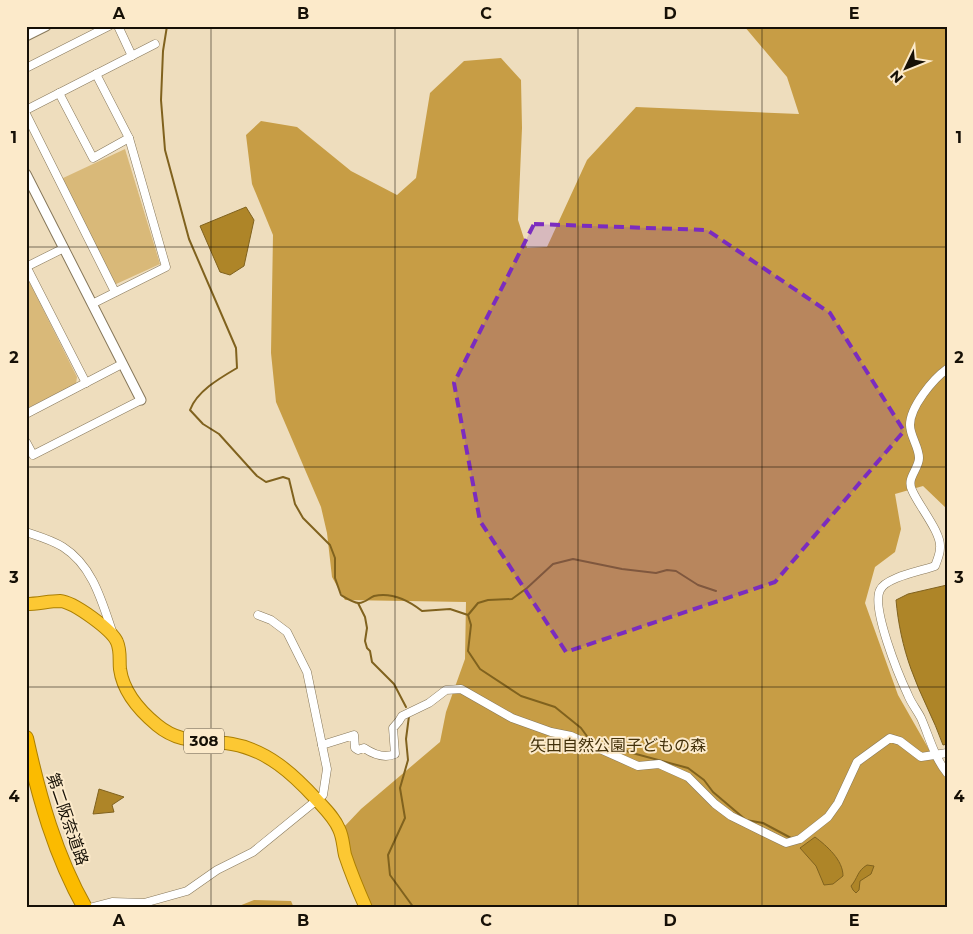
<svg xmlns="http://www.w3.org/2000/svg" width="973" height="934" font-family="Montserrat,'Noto Sans JP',sans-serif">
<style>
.green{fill:#d9b979}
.forest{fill:#c79d45}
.water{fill:#ae8528;stroke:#80621e}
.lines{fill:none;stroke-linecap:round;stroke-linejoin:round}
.stream{stroke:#80621e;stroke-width:2}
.minor-casing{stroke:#87785b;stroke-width:9}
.tertiary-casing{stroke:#87785b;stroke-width:11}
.trunk-casing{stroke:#ab7f02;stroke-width:14}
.motorway-casing{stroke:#ab7f02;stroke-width:16}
.minor{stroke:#fff;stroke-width:8}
.tertiary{stroke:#fff;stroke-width:9}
.trunk{stroke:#fcc833;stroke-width:12}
.motorway{stroke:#fbbb00;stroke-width:14}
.marked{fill:#7b2cbf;fill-opacity:0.2;stroke:#7b2cbf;stroke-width:4;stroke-dasharray:10 6;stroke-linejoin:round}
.grid{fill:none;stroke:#161006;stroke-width:1;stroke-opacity:0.55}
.labels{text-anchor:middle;stroke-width:4;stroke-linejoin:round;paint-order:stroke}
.shield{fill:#fceaca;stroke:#5b5141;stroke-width:1}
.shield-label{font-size:15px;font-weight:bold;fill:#161006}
.park-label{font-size:16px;fill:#43310b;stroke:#fceaca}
.street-label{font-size:16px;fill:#161006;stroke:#fceaca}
.neatline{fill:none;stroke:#161006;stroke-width:2}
.grid-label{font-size:16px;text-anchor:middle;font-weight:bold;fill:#161006}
</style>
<rect width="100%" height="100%" fill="#eeddbd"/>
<g class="green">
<path d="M125,149L160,264L114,285L61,179Z"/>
<path d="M26,275L77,377L76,384L26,409Z"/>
</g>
<g class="forest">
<path d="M744,26H947V509L923,486L895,494L901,529L895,552L875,567L865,603L898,695L947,781V908H362L343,828L361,809L440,742L446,712L465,659L466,602L345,600L332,577L327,533L321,507L276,402L271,353L273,235L252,184L246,135L261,121L297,127L351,171L397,195L416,178L430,93L464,61L501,58L521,80L522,128L518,220L527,248L547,247L587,160L636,107L799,114L787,77Z"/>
<path d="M254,900L291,901L294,908H234Z"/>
</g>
<g class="water">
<path d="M246,207L254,220L244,266L230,275L220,272L200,226Z"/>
<path d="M947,585V744L943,745C934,719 920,695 911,669C903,647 898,623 896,600L908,594Z"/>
<path d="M99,789L124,797L112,805L114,812L93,814Z"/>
<path d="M815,837C827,846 843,860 843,876L833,884L824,885L816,866L800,848Z"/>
<path d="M867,865L874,866L871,874L860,881L859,890L856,893L853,890L851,886C858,878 857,871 867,865Z"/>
</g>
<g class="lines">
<g class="stream">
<path d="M167,26L163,51L161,100L165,150L189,239L236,348L237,368C220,378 197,391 190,410L203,424L219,434L257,476L266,482L283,477L289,479L295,504L303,518L330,545L335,558V578L341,595C346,598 354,603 359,603C365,603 369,598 374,596C392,592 408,600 422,611L450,609L468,615L471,625L468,651L480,669L521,696L555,707L581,728L589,739L636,754L688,768L704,780L713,792L746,820L763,823L791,838"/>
<path d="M358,603L365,617L367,628L365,641L367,648L370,651L372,662L394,684L406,707"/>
<path d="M468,615L478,603L488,600L512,599L527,588L553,564L573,559L622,569L656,573L667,570L676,571L698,585L716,591"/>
<path d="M409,716L406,739L408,760L400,788L405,818L388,855L390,875L414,908"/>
</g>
<defs>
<g id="minor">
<path d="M118,26L132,56"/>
<path d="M26,68L109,26"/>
<path d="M59,93L93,158L129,138"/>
<path d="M26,110L155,44"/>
<path d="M26,114L115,292"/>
<path d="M26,266L86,383"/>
<path d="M26,267L64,248"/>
<path d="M92,304L166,267L129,138L96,74"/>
<path d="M947,369C933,379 910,407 910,425C910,436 919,447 919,458C919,469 906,478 912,490C918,505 942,533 940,548C940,554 937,561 935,566C922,571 886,577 880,590C871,608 899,676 908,695C911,703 917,710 921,718C929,736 934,757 947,773"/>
<path d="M26,414L122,364"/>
<path d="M26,442L33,455L141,400"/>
<path d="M26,532C38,536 52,540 63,547C93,566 102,602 113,634"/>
<path d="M322,745L354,735L355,748L358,750L364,748C373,754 384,759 395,754L393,728L399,721L402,716L429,703L446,690L461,689L512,718L551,732L571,736L638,766L659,764L688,777L715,804L731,816L786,843L800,839L828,817L838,803L857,762L890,738L900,741L921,757L947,753"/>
<path d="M89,908L112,902L144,903L187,891L217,870L253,852L323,795L327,769L307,672L287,632L271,620L258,615"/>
</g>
<g id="tertiary">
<path d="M26,36L46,26"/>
<path d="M26,174L141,400"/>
</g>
<path id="trunk" d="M26,604C38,604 49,601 60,601C74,602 112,630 117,642C121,651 119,660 120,669C123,691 140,711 157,725C181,745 203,739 232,744C267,750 293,774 316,799C325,809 334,817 339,829C343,837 343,846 345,855C351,873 358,890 366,908"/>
<path id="motorway" d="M26,738C39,797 55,855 85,908"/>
</defs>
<use href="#minor" class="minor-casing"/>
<use href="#tertiary" class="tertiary-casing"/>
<use href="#trunk" class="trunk-casing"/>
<use href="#motorway" class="motorway-casing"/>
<use href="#minor" class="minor"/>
<use href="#tertiary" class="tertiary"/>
<use href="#trunk" class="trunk"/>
<use href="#motorway" class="motorway"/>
</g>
<path class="marked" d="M534,224L707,230L830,313L904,431L775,582L566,652L480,521L454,383Z"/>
<path class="grid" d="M211,26V908M395,26V908M578,26V908M762,26V908M26,247H947M26,467H947M26,687H947"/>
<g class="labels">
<rect class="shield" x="184" y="728.5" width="40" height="25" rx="4"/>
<g class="shield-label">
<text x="204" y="746">308</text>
</g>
<g class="park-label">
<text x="618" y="751">矢田自然公園子どもの森</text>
</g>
<g class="street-label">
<text transform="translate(68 819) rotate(71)" y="6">第二阪奈道路</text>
</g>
</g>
<rect width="973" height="934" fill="none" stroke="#fceaca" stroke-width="55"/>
<g transform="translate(906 68) rotate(227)" stroke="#fceaca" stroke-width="4" paint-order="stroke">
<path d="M0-4L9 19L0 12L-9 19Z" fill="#161006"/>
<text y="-8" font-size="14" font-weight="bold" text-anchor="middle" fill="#161006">N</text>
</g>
<rect x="28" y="28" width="918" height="878" class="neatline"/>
<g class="grid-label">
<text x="119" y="19">A</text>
<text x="303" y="19">B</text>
<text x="486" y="19">C</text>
<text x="670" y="19">D</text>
<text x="854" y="19">E</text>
<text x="14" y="143">1</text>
<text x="959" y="143">1</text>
<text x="14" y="363">2</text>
<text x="959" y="363">2</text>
<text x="14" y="583">3</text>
<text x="959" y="583">3</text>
<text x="14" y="802">4</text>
<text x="959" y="802">4</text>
<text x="119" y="926">A</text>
<text x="303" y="926">B</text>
<text x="486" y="926">C</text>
<text x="670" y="926">D</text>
<text x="854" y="926">E</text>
</g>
</svg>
